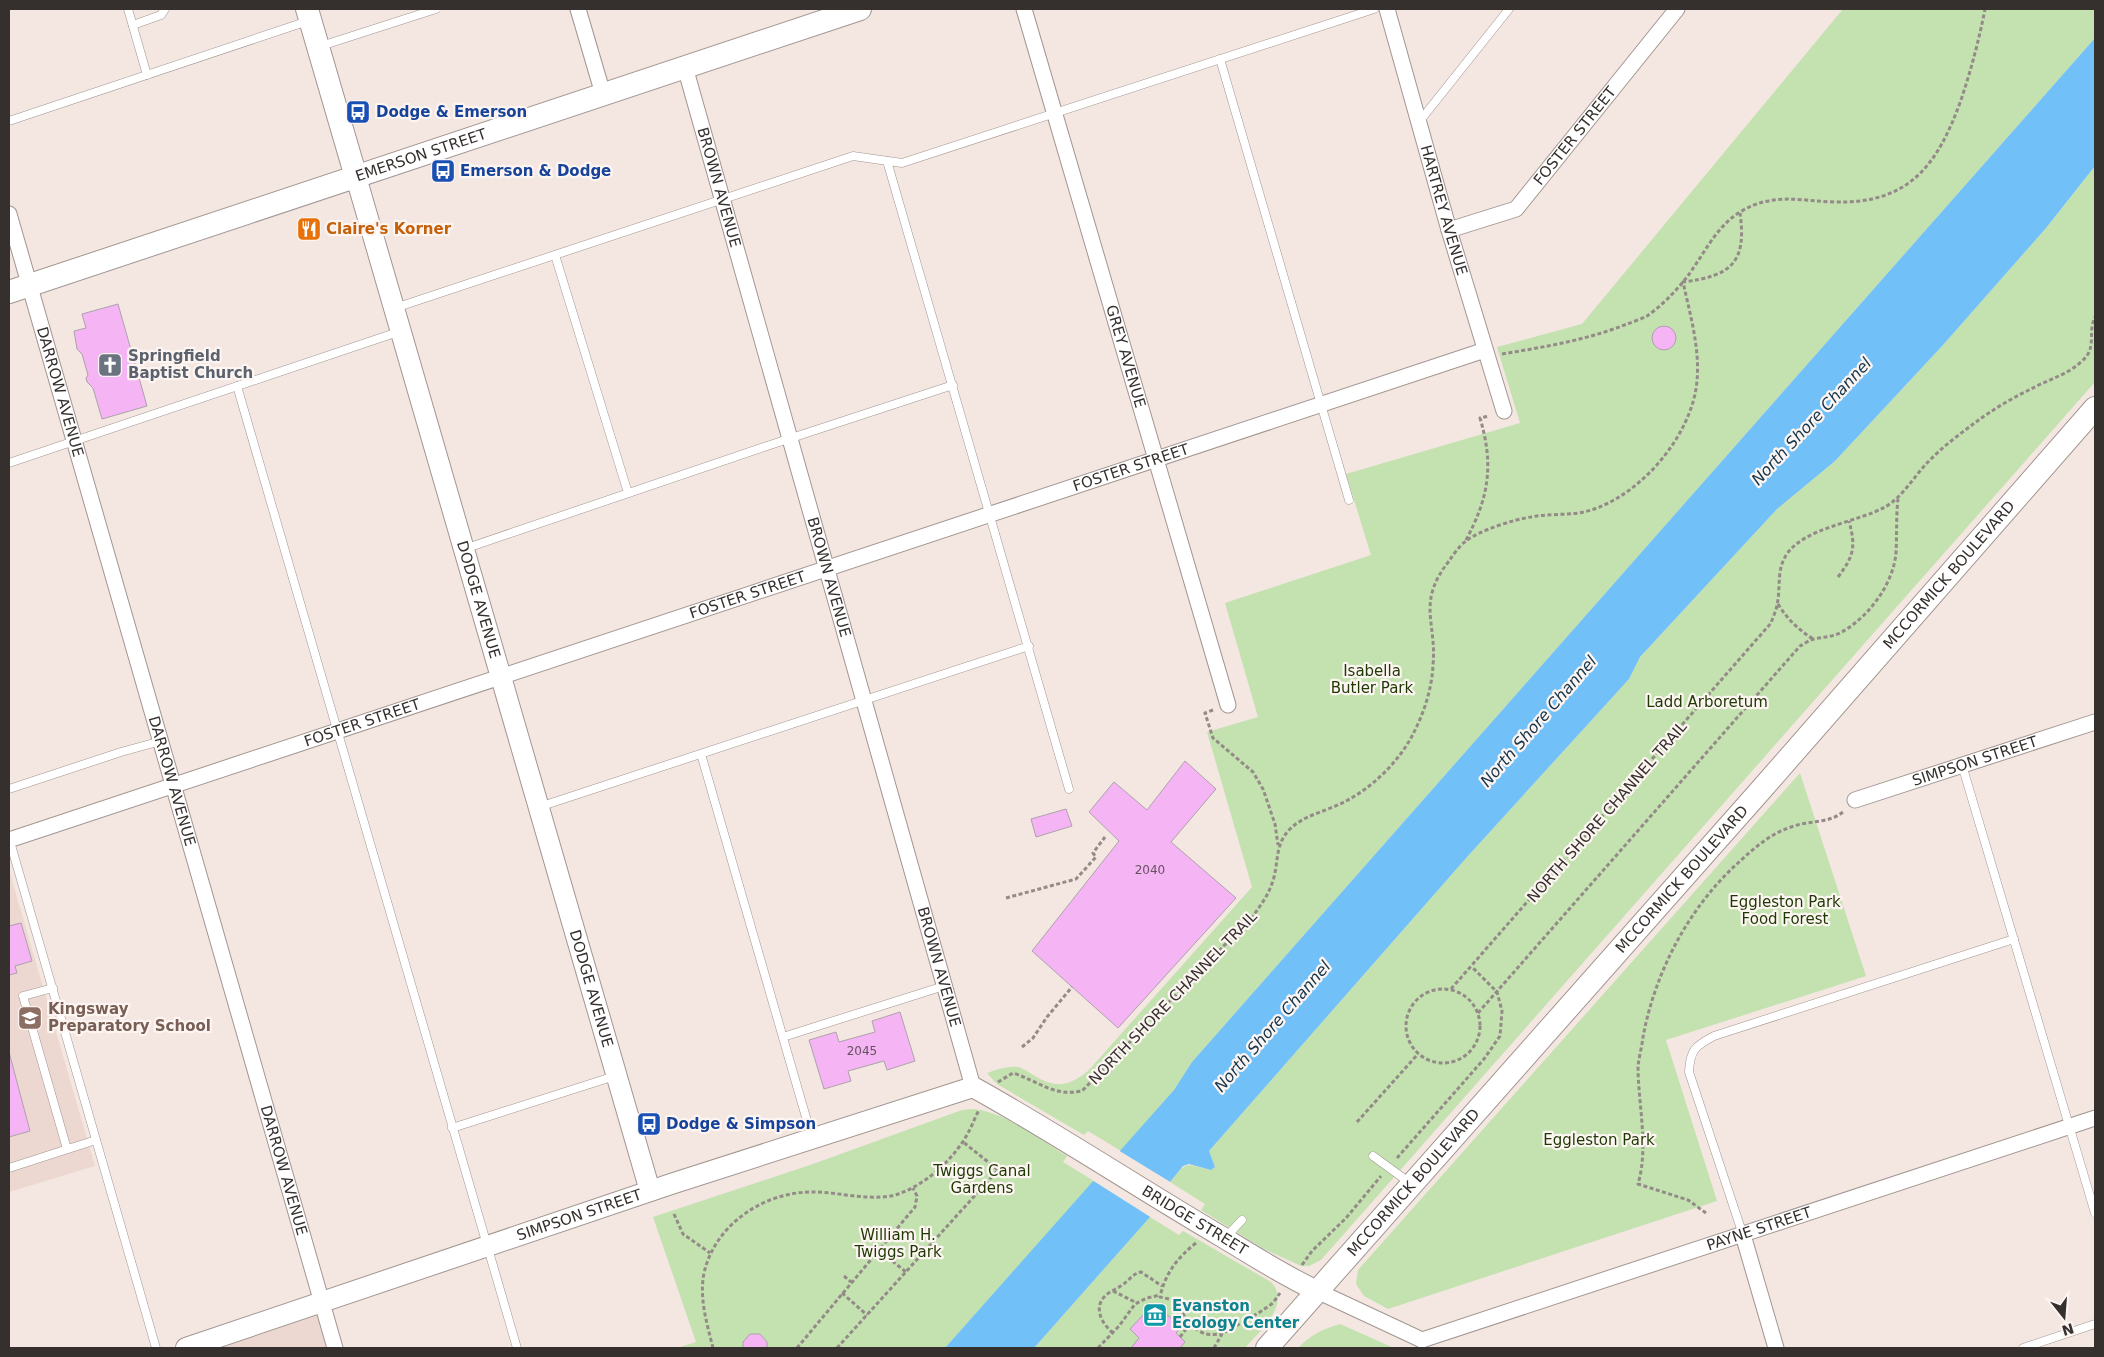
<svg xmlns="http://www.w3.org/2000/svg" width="2104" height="1357" font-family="'DejaVu Sans',sans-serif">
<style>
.built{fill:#ecd8d0}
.green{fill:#c3e2b0}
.water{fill:#71c0f7}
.pier{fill:#f4e6e1}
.building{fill:#f5b4f3;stroke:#aca2ab}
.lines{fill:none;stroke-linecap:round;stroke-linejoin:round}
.service-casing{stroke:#a29691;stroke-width:9}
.minor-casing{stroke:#a29691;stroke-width:17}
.tertiary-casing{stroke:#a29691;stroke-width:22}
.secondary-casing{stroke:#a29691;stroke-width:24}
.path{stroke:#948a87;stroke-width:3;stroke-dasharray:4 2.5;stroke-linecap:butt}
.service{stroke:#fff;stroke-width:8}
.minor{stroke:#fff;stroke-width:15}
.tertiary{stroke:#fff;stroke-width:20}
.secondary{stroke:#fff;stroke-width:22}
.labels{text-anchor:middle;stroke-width:4.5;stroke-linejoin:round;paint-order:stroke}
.number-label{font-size:12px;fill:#65515f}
.transit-label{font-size:15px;font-weight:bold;fill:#164399;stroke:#fdf5f2;text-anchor:start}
.street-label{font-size:15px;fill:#35302e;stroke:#fdf5f2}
.food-label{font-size:15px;font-weight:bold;fill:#c56008;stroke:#fdf5f2;text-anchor:start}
.worship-label{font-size:15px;font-weight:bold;fill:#5b616d;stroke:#fdf5f2;text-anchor:start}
.park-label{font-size:15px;fill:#1d3802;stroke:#fdf5f2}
.education-label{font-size:15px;font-weight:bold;fill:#785e54;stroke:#fdf5f2;text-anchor:start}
.culture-label{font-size:15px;font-weight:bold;fill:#0d838f;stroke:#fdf5f2;text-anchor:start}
.water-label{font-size:16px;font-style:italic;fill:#13354c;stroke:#fdf5f2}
</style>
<rect width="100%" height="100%" fill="#f4e6e1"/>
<g class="built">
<path d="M9,870L95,1166L9,1192Z"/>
<path d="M322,1302L335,1348H186Z"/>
</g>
<g class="green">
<path d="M1843,9H2095V38L1192,1062L1174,1090L1121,1151L1088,1131L1084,1135L997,1084L987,1073C996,1070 1007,1066 1018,1067C1023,1068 1030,1073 1035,1076C1057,1089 1069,1086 1088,1071L1252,887L1207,732L1258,717L1225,603L1371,555L1346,474L1520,423L1497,347L1582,324Z"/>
<path d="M2095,166V382L1321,1260L1309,1266H1301L1264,1249L1201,1210L1205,1204L1170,1182C1188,1160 1184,1164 1211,1170L1215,1167L1209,1151L1467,857L1629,679L1640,657L1777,509L1835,461L1943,345L2046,228Z"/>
<path d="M1800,773L1866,976L1666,1040L1717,1201L1388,1309L1364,1296L1356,1284L1358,1270Z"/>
<path d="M971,1109C1003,1110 1040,1140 1067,1156L1063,1162L1094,1181L945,1348H677L696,1342L653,1217L813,1164L962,1110Z"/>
<path d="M1150,1217L1179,1235L1183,1231L1271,1282C1292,1304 1259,1332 1245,1348H1034Z"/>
<path d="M1340,1324L1394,1348H1298C1310,1335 1323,1329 1340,1324Z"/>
</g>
<path class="water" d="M2095,38V166L2046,228L1943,345L1835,461L1777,509L1640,657L1629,679L1467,857L1209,1151L1215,1167L1211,1170L1189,1164L1183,1166L1170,1182L1150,1217L1034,1348H945L1174,1090L1192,1062Z"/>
<path class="pier" d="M1118,1150L1172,1183L1152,1218L1092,1180Z"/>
<g class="building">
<path d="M118,304L147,406L102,419L93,388L87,382L86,378L88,375L82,354L77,349L74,331L86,328L82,314Z"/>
<circle cx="1664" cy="338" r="12"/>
<path d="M1185,761L1216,789L1171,842L1236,898L1118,1028L1032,951L1119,841L1089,812L1114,782L1147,810Z"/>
<path d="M1066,809L1072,826L1036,837L1031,819Z"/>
<path d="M21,923L32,961L15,966L17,973L9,975V926Z"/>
<path d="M900,1012L915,1061L887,1070L884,1061L848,1071L851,1081L824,1089L809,1040L836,1032L839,1042L875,1032L872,1021Z"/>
<path d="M9,1052L30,1131L9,1137Z"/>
<path d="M1154,1303L1181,1327L1176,1333L1185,1342L1180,1348H1131L1139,1338L1130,1329Z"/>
<path d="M750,1334H760L767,1342V1348H743V1342Z"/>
</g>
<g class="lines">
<defs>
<g id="service">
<path d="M128,9L147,75"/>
<path d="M133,25L161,15L165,9"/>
<path d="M321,46L436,9"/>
<path d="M1220,59L1349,500"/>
<path d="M9,121L308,21"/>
<path d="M1419,122L1509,9"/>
<path d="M887,161L1069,789"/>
<path d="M555,255L628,493"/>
<path d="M395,308L853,156L902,163L1374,9"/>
<path d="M237,386L517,1348"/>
<path d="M9,463L401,331"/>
<path d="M464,549L767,446L953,385"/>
<path d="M701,754L812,1138"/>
<path d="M1962,765L2095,1213"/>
<path d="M9,789L121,752L161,741"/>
<path d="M539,807L1029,646"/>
<path d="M9,838L156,1348"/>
<path d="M53,988L23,996L67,1149"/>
<path d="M783,1037L944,986"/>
<path d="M452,1128L615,1076"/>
<path d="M1373,1156L1410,1183"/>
<path d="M9,1168L96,1140"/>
<path d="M1743,1235L1689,1072C1690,1050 1695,1046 1714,1036L2014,939"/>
<path d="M1226,1237L1242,1220"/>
<path d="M2023,1348L2095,1324"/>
</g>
<g id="minor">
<path d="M578,9L603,94"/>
<path id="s1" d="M1024,9L1228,705"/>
<path id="s2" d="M1387,9L1449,230L1504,411"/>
<path id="s3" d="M685,67L973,1087"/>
<path id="s4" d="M9,214L335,1348"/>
<path id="s5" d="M1449,230L1516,209L1677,9"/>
<path id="s6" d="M1855,800L2095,722"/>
<path id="s7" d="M9,840L1485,350"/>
<path d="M1743,1235L1776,1348"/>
<path d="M1317,1291L1422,1340"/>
<path id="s8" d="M1422,1340L2095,1118"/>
</g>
<g id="tertiary">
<path id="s9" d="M356,177L650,1191"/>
<path id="s10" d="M186,1348L671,1184L973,1087C1058,1134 1140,1189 1224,1238C1255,1257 1285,1276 1317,1291"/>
</g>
<g id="secondary">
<path d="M307,9L356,177"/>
<path id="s11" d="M9,292L860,9"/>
<path id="s12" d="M1267,1348L1760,791L2095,408"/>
</g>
</defs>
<use href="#service" class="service-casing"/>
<use href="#minor" class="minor-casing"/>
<use href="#tertiary" class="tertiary-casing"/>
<use href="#secondary" class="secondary-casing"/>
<g class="path">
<path d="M1502,354C1544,347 1587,340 1627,324C1633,322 1641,319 1647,316C1660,307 1673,294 1683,282C1702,259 1714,228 1740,212C1773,192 1800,201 1835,202C1910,204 1938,164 1961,100C1971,70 1979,40 1985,9"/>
<path d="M1466,540C1489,497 1494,465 1480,418L1489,416"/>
<path d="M1838,577C1854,556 1856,547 1849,521"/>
<path d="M1778,604C1787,619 1799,630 1813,639"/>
<path d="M1213,710L1205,713L1213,738L1253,772L1263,789L1275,824L1278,845"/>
<path d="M1006,898L1076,879L1096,857L1093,853L1105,837"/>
<circle cx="1443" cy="1026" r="37"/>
<path d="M1451,989L1771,623C1773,617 1776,611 1777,605C1781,588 1776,569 1787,554C1804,528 1858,522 1885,507C1903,497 1914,476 1929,461C1942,447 1960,434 1976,422C1992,410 2012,398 2031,389C2047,380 2067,375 2081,362C2098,348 2087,334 2095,317"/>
<path d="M1478,1013L1800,646C1804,644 1809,640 1814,639C1823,637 1832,637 1840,633C1868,618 1893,585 1896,553C1897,535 1896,517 1898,499"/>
<path d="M1022,1047L1033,1038L1047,1017L1072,987"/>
<path d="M998,1082L1013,1073C1038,1081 1054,1097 1082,1091L1253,916C1260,906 1267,897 1271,886C1280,865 1273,846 1290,829C1303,816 1323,812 1340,804C1370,790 1397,764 1412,736C1423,716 1432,689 1433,665C1437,622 1416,603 1449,561C1453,555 1459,546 1466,541C1478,531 1515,519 1531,517C1546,514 1563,515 1579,513C1635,503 1692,438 1697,381C1700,348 1690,314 1683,282C1731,276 1747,263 1740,213"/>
<path d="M1357,1122L1418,1054"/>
<path d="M1397,1158L1484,1059L1500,1036L1502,1011L1497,992L1472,967"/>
<path d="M1706,1213L1688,1200L1638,1184C1649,1147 1638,1104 1638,1066C1639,1057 1642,1046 1643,1037C1655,972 1689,907 1738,863C1754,848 1770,834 1791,827C1809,820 1830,824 1844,811"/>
<path d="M674,1214L683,1234L710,1253"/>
<path d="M1196,1243C1177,1258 1165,1274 1160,1297L1178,1301C1181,1314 1192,1330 1206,1334C1210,1335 1217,1334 1222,1334"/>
<path d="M872,1245L906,1272"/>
<path d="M1302,1265L1312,1251L1346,1218L1381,1176"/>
<path d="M844,1276L851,1282"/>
<path d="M1113,1291L1137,1303"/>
<path d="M842,1293L867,1315"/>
<path d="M1113,1333C1102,1324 1093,1308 1105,1296C1110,1291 1117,1289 1122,1285C1130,1280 1132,1274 1141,1272L1162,1286"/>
<path d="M1180,1337L1190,1324"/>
<path d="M713,1348C707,1324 699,1298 704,1273C715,1224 765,1191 814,1192C839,1192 877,1203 901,1193C927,1183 954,1159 968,1133C972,1126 975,1117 979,1110"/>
<path d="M797,1348L915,1207L917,1196L913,1188"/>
<path d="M837,1348L998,1170L962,1141"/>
<path d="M1098,1348L1119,1326L1135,1304L1147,1298L1160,1295"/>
<path d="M1214,1348L1222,1334L1260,1312L1273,1303L1280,1293"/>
</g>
<use href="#service" class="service"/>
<use href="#minor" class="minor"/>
<use href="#tertiary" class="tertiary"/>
<use href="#secondary" class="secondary"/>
</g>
<defs>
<symbol id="bus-square" viewBox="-11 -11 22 22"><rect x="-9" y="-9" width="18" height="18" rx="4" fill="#1a4fb4" stroke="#fdf5f2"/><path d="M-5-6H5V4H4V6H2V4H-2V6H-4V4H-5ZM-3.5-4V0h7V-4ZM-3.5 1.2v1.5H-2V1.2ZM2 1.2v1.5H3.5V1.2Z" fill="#fff"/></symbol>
<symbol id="restaurant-square" viewBox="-11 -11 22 22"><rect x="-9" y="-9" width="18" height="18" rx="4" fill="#e8710a" stroke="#fdf5f2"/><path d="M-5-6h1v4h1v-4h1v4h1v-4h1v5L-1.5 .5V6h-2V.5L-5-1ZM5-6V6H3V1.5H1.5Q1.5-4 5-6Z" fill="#fff"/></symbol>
<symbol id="church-square" viewBox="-11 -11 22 22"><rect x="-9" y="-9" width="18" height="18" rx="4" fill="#6b7280" stroke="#fdf5f2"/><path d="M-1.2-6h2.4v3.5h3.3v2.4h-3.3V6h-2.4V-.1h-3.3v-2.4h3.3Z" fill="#fff"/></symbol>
<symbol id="school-square" viewBox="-11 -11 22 22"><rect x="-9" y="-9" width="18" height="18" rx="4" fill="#8d6e63" stroke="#fdf5f2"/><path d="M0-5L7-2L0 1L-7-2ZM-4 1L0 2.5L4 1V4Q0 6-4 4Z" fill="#fff"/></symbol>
<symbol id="museum-square" viewBox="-11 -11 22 22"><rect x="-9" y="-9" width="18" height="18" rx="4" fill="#0f9aa8" stroke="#fdf5f2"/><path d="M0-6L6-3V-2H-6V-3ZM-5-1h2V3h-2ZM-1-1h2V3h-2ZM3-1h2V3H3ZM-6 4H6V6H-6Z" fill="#fff"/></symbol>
</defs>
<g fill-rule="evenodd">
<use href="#bus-square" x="344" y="98" width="28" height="28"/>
<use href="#bus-square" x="429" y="157" width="28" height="28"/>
<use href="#restaurant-square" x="295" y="215" width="28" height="28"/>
<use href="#church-square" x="96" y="351" width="28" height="28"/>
<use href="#school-square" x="16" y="1004" width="28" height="28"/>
<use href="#bus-square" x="635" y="1110" width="28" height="28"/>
<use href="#museum-square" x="1141" y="1301" width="28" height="28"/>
</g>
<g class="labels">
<g class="number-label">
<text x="1150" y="874">2040</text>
<text x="862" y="1055">2045</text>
</g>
<g class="transit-label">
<text x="376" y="117">Dodge &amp; Emerson</text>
<text x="460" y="176">Emerson &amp; Dodge</text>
<text x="666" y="1129">Dodge &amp; Simpson</text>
</g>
<g class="street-label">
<text dy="5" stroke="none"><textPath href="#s5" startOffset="164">FOSTER STREET</textPath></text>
<text dy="5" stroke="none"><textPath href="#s11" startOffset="434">EMERSON STREET</textPath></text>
<text dy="5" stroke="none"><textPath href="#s3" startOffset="125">BROWN AVENUE</textPath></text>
<text dy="5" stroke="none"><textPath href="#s2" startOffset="209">HARTREY AVENUE</textPath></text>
<text dy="5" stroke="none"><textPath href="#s1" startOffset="362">GREY AVENUE</textPath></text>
<text dy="5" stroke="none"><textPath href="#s4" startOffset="185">DARROW AVENUE</textPath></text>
<text dy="5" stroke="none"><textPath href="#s7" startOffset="1182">FOSTER STREET</textPath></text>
<text dy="5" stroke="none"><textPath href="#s12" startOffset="1031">MCCORMICK BOULEVARD</textPath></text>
<text dy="5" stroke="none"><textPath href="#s3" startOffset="530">BROWN AVENUE</textPath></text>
<text dy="5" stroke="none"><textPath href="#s7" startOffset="778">FOSTER STREET</textPath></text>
<text dy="5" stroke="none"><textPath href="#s9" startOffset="440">DODGE AVENUE</textPath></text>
<text dy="5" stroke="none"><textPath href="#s7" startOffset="372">FOSTER STREET</textPath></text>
<text dy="5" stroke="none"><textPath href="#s6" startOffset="126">SIMPSON STREET</textPath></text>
<text dy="5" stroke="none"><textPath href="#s4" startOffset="590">DARROW AVENUE</textPath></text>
<text transform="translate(1607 812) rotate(-49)" y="5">NORTH SHORE CHANNEL TRAIL</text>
<text dy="5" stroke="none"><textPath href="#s12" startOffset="626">MCCORMICK BOULEVARD</textPath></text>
<text dy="5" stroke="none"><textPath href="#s3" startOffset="935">BROWN AVENUE</textPath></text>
<text dy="5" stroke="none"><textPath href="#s9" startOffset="845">DODGE AVENUE</textPath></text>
<text transform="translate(1173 998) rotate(-46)" y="5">NORTH SHORE CHANNEL TRAIL</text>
<text dy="5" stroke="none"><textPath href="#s4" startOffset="995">DARROW AVENUE</textPath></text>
<text dy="5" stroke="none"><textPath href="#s12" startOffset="221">MCCORMICK BOULEVARD</textPath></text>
<text dy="5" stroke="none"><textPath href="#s10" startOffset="415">SIMPSON STREET</textPath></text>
<text dy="5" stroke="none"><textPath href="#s10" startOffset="1088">BRIDGE STREET</textPath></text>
<text dy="5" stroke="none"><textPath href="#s8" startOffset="355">PAYNE STREET</textPath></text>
</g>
<g class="food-label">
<text x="326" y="234">Claire's Korner</text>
</g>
<g class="worship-label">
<text x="128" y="361">Springfield<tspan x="128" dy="17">Baptist Church</tspan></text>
</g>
<g class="park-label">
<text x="1372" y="676">Isabella<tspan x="1372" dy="17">Butler Park</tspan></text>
<text x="1707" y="707">Ladd Arboretum</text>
<text x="1785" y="907">Eggleston Park<tspan x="1785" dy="17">Food Forest</tspan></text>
<text x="1599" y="1145">Eggleston Park</text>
<text x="982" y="1176">Twiggs Canal<tspan x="982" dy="17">Gardens</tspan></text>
<text x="898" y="1240">William H.<tspan x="898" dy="17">Twiggs Park</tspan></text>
</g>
<g class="education-label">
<text x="48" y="1014">Kingsway<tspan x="48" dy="17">Preparatory School</tspan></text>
</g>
<g class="culture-label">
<text x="1172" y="1311">Evanston<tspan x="1172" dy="17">Ecology Center</tspan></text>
</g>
<g class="water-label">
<text transform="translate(1811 421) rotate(-47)" y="6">North Shore Channel</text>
<text transform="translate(1538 721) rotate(-49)" y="6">North Shore Channel</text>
<text transform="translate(1272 1026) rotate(-49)" y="6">North Shore Channel</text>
</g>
</g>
<rect width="2104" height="1357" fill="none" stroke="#35302e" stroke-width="20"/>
<g transform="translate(2064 1317) rotate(163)" stroke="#fdf5f2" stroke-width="4" paint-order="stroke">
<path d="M0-4L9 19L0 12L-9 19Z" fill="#35302e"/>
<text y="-8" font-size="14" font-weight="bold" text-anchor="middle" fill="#35302e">N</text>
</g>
</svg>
